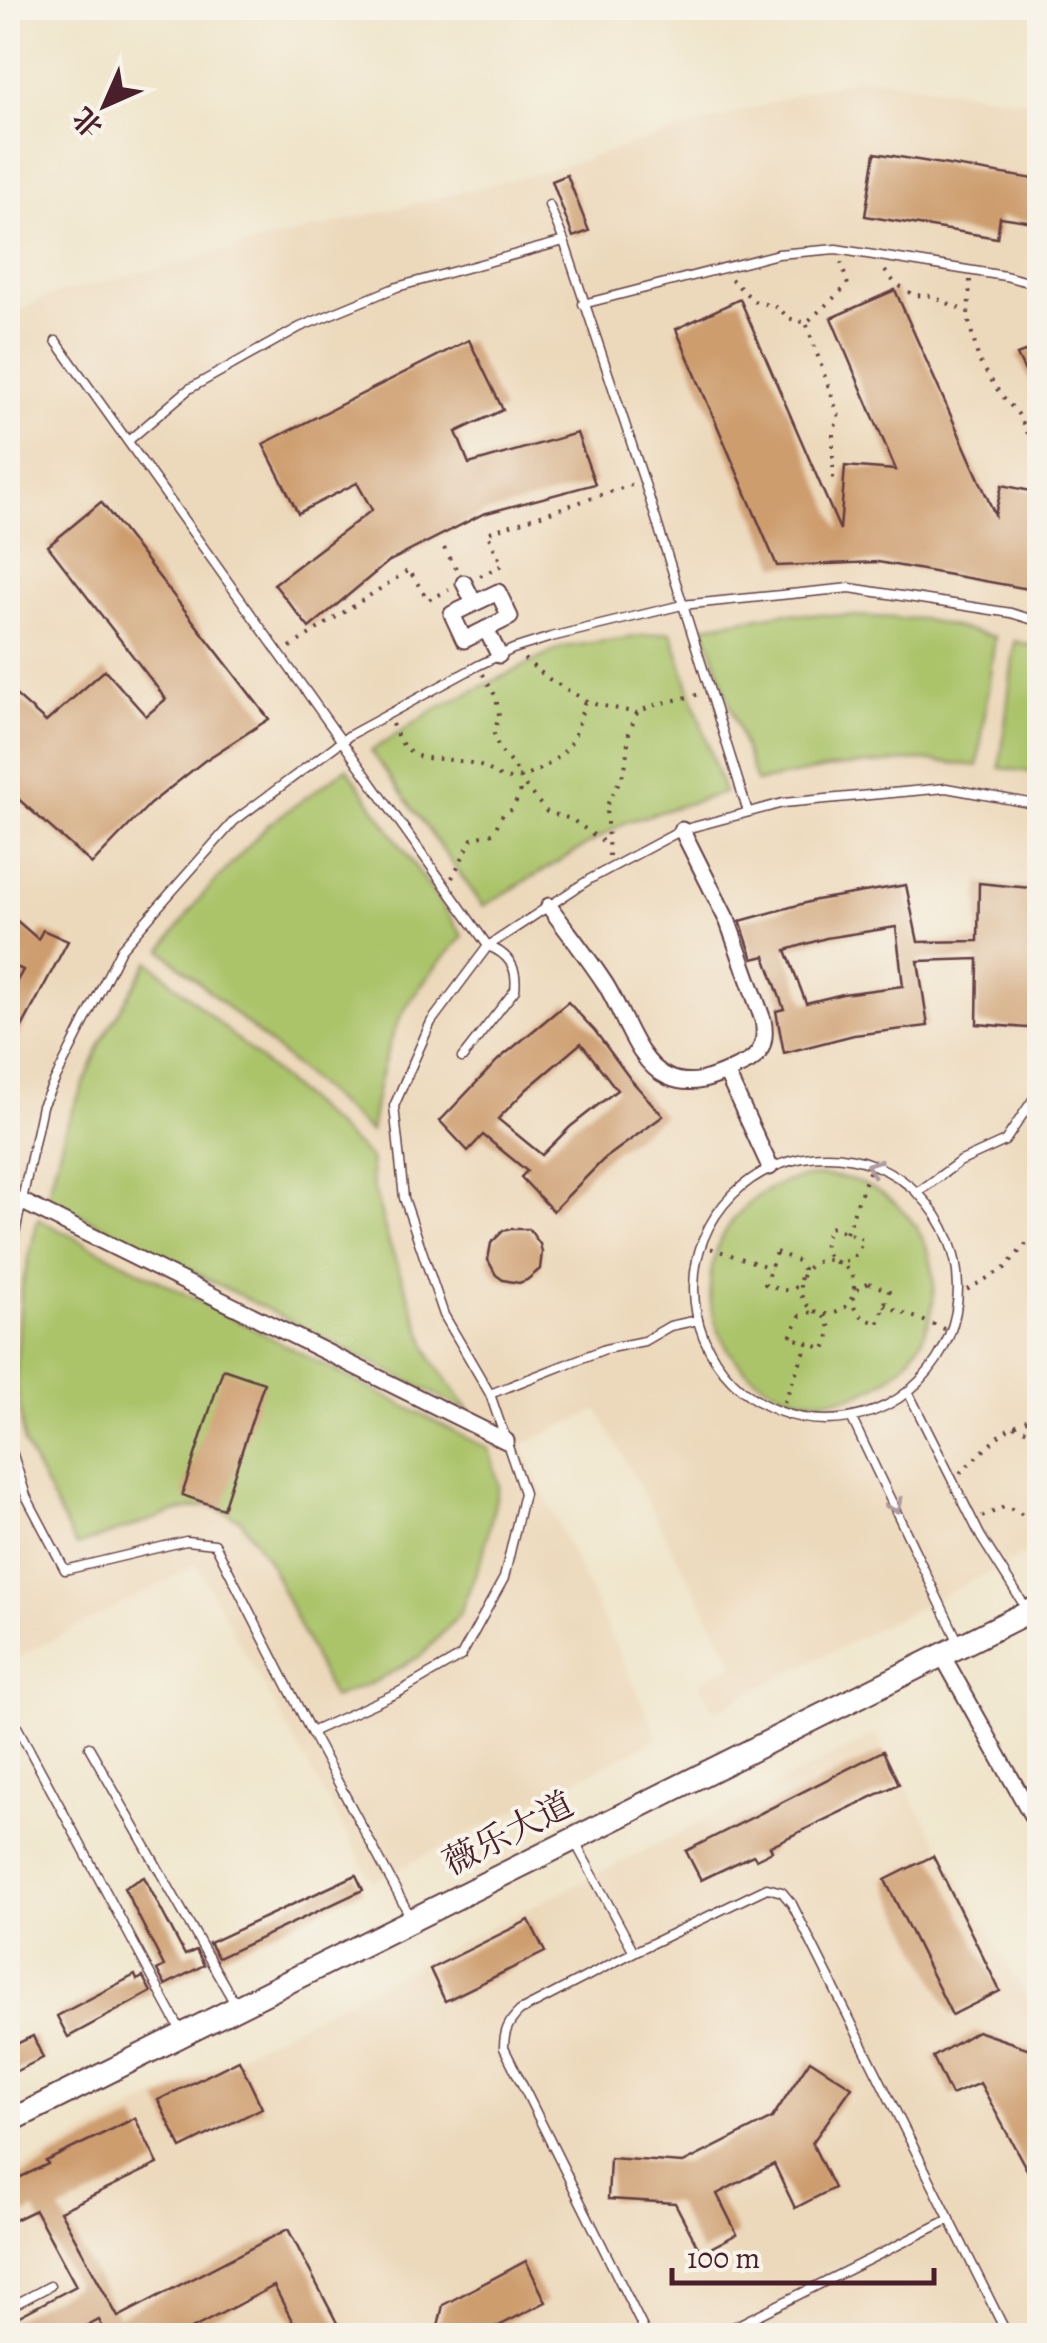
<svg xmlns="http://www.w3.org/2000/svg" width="1047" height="2343" font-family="Alegreya,'Noto Serif SC',serif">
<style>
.built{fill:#ecd8ba}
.green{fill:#abc46a;stroke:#7a724a;stroke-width:2.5}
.building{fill:#cd9d6e;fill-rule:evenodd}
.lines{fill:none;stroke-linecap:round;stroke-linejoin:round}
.lane-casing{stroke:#633d43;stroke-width:11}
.street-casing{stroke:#633d43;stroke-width:19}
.secondary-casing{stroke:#633d43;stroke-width:26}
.path{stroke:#633d43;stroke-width:4;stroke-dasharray:2.5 8;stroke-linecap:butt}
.lane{stroke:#fff;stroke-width:8}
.street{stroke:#fff;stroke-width:15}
.secondary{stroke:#fff;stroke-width:22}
.oneway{stroke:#ae9aa0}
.labels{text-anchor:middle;stroke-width:8;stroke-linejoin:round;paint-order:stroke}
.street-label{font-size:35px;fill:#4a1f2b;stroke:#f7f3e8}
</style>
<rect width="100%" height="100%" fill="#f7f3e8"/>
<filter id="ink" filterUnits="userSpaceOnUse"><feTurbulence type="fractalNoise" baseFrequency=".01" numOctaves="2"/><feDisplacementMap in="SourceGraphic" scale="20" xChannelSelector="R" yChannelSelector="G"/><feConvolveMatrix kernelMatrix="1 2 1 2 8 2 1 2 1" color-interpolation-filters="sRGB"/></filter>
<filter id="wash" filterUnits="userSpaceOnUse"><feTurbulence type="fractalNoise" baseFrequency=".0048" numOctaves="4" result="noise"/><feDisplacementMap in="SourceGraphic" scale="40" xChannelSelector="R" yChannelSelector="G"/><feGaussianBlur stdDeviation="2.25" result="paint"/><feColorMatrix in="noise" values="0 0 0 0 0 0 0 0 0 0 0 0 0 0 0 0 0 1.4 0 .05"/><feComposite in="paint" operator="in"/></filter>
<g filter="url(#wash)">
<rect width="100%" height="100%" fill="#f0e5cb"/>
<g class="built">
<path d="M858,76L1039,102V1547L714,1711L699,1683L734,1663L598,1410L521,1445L659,1738L373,1882L196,1565L8,1663V318L47,296L549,170Z"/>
<path d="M876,1734L1039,2019V2335L8,2336V2175L237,2055Z"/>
</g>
<g class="green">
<path d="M784,613L922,619L995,637L978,766L921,760L836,767L756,782L704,626Z"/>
<path d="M671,632L724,793L626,822L483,906L371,751L434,710L563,647Z"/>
<path d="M1015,641L1039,648V773L1000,768Z"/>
<path d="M347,768L463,936C442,959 409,996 397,1025C382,1059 376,1096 370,1132L162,950L200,898L269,824Z"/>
<path d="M149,961L370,1158L372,1182L388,1240L432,1359L470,1412L47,1198L65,1129L102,1040Z"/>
<circle cx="822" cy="1288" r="112"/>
<path d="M38,1219L489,1449L499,1485L483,1555L459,1615L422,1655L374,1682L333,1698L269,1562L241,1520L210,1505L177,1511L76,1546L24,1444L16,1375L21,1291Z"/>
</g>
<g id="blocks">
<g class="building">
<path d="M875,153L1040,180V223L1000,217L997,238L865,216Z"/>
<path d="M567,175L589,231L573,237L552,181Z"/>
<path d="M895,290L995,515L1002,485L1040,493V591L878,562L777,566L676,329L740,299L840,530L845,466L896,470L831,318Z"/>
<path d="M469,340L503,410L456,432L469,464L577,433L595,484L483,514L388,562L309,628L274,584L372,510L357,483L298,513L263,444Z"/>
<path d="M1040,346V402L1017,355Z"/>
<path d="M101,502L269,719L204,761L150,804L92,864L8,790V688L46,722L105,670L146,716L166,699L48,546Z"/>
<path d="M979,883L1040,889V1029L977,1024L978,959L918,961L928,1026L854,1035L784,1053L776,1011L784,1009L765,956L753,959L740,921L816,900L906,885L918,942L978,941ZM896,927L903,986L843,994L806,1003L786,950L826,938Z"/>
<path d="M8,913L38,939L43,930L68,941L21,1029L9,1062L8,997L23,970L8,963Z"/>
<path d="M568,1002L595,1031L631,1080L663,1116L603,1160L553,1211L521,1177L527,1171L483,1135L468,1151L440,1121L498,1060ZM581,1043L617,1090L570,1127L542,1155L498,1119L527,1089Z"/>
<path d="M511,1229H529L540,1244L542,1252L540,1269L527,1280L519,1283L503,1280L496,1275L488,1260L491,1243L503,1231Z"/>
<path d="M223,1369L264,1383L223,1509L182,1495Z"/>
<path d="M883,1751L899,1784L770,1846L772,1851L756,1859L753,1855L701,1880L686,1851Z"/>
<path d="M933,1856L1000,1991L952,2015L885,1880Z"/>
<path d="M356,1875L363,1890L218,1958L209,1943Z"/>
<path d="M144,1877L185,1955L196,1950L204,1965L165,1985L157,1970L164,1966L124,1888Z"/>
<path d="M529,1920L545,1952L445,2001L430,1969Z"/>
<path d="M135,1975L137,1980L143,1977L151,1992L68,2037L57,2016Z"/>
<path d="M977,2031L1030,2049L1040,2066V2194L980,2083L951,2095L933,2057Z"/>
<path d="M33,2036L43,2058L8,2075V2048Z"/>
<path d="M239,2060L262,2108L181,2148L158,2100Z"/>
<path d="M810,2060L852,2087L812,2143L834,2188L795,2208L774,2164L717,2194L737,2234L701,2253L675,2203L608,2199L610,2158L683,2163L772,2118Z"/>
<path d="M135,2118L158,2164L60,2211L118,2317L288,2229L337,2323L312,2336H300L274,2286L178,2336H107L99,2320L69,2336H8V2322L76,2286L35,2210L8,2223V2183L48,2164L46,2161Z"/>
<path d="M526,2261L546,2302L479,2336H436L443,2305Z"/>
</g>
</g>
</g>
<g filter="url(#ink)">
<use href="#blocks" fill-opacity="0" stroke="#633d43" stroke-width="2.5"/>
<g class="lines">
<defs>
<g id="lane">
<path d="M549,205L564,241L644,481L748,812"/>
<path d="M583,304L778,254L836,249L1005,276L1040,285"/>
<path d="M56,341L488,946C509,954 518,968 515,990L462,1058"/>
<path d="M128,441L189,389L300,327L397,287L564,241"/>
<circle cx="826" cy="1288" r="132"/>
<path d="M917,1193L959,1162L1005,1141L1040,1089"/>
<path d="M8,1194L23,1202"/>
<path d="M8,1266L42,1106L121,949L234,821L350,735L479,665L513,649L551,637L682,605L850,588L1011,613L1040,622"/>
<path d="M908,1392L981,1537L1026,1608"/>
<path d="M490,1394L605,1349L644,1341L670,1326L698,1320"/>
<path d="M852,1419L960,1645"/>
<path d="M8,1439L26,1496L65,1570L186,1541L215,1544L311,1732L399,1692L461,1656L504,1578L524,1493L490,1394L444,1315L404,1198L394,1106L431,1022L488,946L590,879L682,830L783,803L946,788L1040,805"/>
<path d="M8,1710L181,2031"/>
<path d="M311,1732L411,1918"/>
<path d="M89,1747L235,2004"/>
<path d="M576,1844L634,1952"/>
<path d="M8,2308L50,2286"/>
<path d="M647,2336L504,2048C504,2032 508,2022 520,2011L634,1952L767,1888L782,1892L792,1904L1008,2336"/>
<path d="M716,2336L950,2219"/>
</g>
<g id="street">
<path d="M464,583L474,603"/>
<path d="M498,592L510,617L464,640L452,614Z"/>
<path d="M486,629L499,655"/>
<path d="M549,906C567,931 587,956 604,982C623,1010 636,1063 668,1077C694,1089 719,1075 742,1065C762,1057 767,1040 763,1020L728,922L682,830"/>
<path d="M726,1072L770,1167"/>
<path d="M23,1202L506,1441"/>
<path d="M1029,1612L1040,1632"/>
<path d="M942,1655L1040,1830"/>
</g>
<path id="secondary" d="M8,2122L1040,1606"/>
</defs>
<use href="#lane" class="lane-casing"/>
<use href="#street" class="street-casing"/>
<use href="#secondary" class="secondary-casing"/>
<g class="path">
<path d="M885,271L894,282L913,295L931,296L968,312"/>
<path d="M731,279L754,301L779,308L788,318L806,323L848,285L841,263"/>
<path d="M970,280L968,318L979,361L999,392L1018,414L1040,457"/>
<path d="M807,325L839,417L833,432V483"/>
<path d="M444,548L457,570"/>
<path d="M480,576L502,565L487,533L634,484"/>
<path d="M290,647L409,570L428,600L449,590"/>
<path d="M524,659L549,679L590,703L637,713"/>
<path d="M483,674L496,697L499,715L494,734L499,749L515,768L523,784L547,812L571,819L608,845"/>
<path d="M392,724C409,766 421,755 459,761C469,762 480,765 489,770C494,772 498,776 503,778C524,783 559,761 570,744C578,731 581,714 585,700"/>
<path d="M609,856L606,807L625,770L629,733L637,713L651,706L700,694"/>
<path d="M452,878L472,839L493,833L503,814L513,809L523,784"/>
<path d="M830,1227L863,1239C858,1253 853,1264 836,1262C820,1252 824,1241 830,1227Z"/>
<path d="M846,1233L872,1164"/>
<path d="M701,1245L771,1268"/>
<path d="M776,1252L798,1261L803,1269L799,1284C789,1295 778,1289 765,1284Z"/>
<circle cx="827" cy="1287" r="27"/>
<path d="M869,1283L889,1291L878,1324C861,1317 848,1311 855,1291Z"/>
<path d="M958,1295L1005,1268L1040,1228"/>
<path d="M884,1305L952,1332"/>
<path d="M814,1311C834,1319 831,1331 825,1349L790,1337L800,1316Z"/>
<path d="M780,1412L808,1343"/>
<path d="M1014,1426L1040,1435"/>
<path d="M960,1473L1003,1432L1040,1413"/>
<path d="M982,1517L1006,1506L1040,1524"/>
</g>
<use href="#lane" class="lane"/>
<use href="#street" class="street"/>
<use href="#secondary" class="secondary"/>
</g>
<defs><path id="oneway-chevron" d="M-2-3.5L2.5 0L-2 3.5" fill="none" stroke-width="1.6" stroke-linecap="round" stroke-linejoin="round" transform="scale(2.5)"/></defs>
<g class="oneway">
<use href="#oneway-chevron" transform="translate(873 1167) rotate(-159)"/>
<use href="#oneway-chevron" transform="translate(895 1506) rotate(64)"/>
</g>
</g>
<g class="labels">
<g class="street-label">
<text transform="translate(508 1833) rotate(-27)" y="12">薇乐大道</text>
</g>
</g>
<rect width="1047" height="2343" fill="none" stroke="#f7f3e8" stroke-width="40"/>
<g transform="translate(105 105) rotate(225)" stroke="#f7f3e8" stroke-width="8" paint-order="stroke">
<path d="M0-8L18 38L0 25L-18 38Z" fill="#4a1f2b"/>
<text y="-15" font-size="28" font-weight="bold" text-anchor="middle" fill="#4a1f2b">北</text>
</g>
<path d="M672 2268v15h262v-15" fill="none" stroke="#4a1f2b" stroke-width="5"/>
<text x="687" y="2268" font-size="30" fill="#4a1f2b" stroke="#f7f3e8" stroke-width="8" paint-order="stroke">100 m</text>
</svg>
